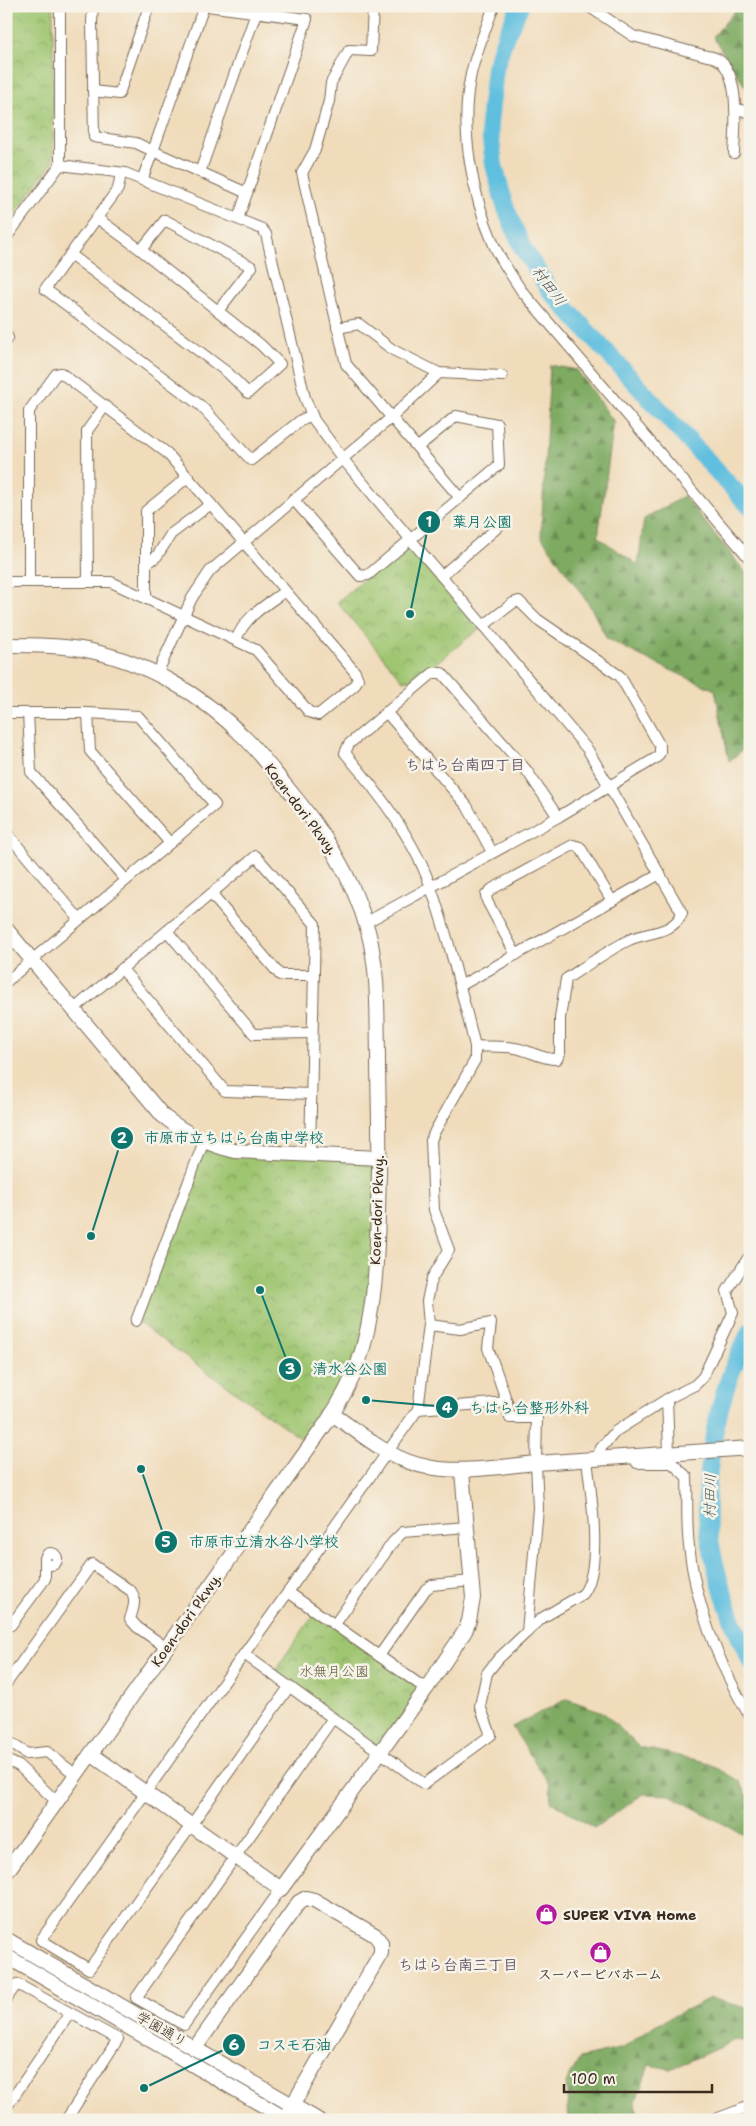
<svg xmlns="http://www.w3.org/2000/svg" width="756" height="2126" font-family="'Shantell Sans','Klee One',sans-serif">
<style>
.forest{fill:url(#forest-firs);stroke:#5c6a40}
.park{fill:url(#park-crowns);stroke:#6c7847}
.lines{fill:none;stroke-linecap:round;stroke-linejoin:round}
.river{stroke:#61bfdf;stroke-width:18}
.minor-casing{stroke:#7a6855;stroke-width:12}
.tertiary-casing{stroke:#7a6855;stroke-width:16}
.minor{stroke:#fff;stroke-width:10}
.tertiary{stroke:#fff;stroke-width:14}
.labels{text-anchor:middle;stroke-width:5;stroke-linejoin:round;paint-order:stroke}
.street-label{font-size:14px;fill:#3b2a1e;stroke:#f7f3e8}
.park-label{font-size:14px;fill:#595837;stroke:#f7f3e8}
.poi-label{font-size:14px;font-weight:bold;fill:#3b2a1e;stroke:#f7f3e8;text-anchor:start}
.water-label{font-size:15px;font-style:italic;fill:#465758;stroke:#f7f3e8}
.neighbourhood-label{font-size:15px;font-weight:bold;fill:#635466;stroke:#f7f3e8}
.leader{fill:none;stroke:#0f766e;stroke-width:2}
.callout-dot{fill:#0f766e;stroke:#f7f3e8;stroke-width:2}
.mark-label{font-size:15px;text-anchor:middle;font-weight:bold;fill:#fff}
.callout-label{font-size:15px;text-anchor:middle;font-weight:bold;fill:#0f766e;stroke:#f7f3e8;stroke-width:5;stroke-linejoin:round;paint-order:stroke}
</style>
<defs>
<pattern id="forest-firs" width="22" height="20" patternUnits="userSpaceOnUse" patternTransform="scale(1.25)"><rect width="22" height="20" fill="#7eaa62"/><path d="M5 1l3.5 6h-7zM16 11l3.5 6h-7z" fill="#688b50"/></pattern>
<pattern id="park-crowns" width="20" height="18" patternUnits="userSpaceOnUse" patternTransform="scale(1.25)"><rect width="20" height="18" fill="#9ec570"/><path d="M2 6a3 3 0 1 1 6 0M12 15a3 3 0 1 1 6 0" fill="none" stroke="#82a05b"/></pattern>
</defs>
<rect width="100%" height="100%" fill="#f7f3e8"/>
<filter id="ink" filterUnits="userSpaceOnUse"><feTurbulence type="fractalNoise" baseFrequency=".02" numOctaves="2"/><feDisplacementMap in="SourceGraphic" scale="10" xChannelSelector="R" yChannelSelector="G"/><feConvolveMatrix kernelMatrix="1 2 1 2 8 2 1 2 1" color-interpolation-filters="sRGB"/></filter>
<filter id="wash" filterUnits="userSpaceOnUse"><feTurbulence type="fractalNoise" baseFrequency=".0096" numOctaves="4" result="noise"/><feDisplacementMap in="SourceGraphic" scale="20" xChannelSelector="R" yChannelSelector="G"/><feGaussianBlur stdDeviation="1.12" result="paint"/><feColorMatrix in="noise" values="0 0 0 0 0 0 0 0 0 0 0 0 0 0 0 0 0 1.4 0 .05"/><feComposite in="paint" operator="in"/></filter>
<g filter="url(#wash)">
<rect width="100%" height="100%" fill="#f0dcbb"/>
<g class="forest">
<path d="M739,6H750L748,91L713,37Z"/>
<path d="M550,365L577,370L614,422L598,537L638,565L644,519L684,496L750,578V744L729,761L715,690L659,665L607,639L590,606L541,536Z"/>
<path d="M567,1699L603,1712L639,1747L706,1762L739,1781L750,1799V1872L744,1867L746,1836L670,1795L643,1794L594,1828L551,1801L550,1785L512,1727Z"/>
<path d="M710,1998L750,2009V2042L736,2040L671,2069L649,2065L636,2101L638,2120H569L566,2083L580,2058L623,2048L655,2025Z"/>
</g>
<g class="park">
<path d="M6,6H53V162L6,226Z"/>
<path d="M411,539L483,626L416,679L403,681L337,602Z"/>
<path d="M204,1141L379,1158L376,1258L357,1365L310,1445L136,1321Z"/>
<path d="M316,1611L426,1689L381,1752L272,1675Z"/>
</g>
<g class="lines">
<g class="river">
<path d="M520,6L506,35L495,68L489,124L494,165L505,206L522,247L551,292L750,507"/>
<path d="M750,1332C722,1383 709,1442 707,1500C705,1548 729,1617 750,1660"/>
</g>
</g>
</g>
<g filter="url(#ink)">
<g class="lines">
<defs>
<g id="minor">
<path d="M93,6L92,22L94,137L136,143L153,151L142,180"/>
<path d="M207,6L307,19L238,219"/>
<path d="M373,6L371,51L349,50L331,83L329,101L315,150L302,173L346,364L460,498"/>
<path d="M494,6C486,28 476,52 471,74C459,128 472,195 494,245C501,261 512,276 521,290L750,559"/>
<path d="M588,6L633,36L707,56C743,58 735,128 734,153"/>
<path d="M93,91L119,94L149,6"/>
<path d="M735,108L750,113"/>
<path d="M60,165L125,173L262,229L266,234L305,398L314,420L342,458L588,750L678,906L682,913C674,934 646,932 629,940C607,951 586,966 566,979L560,1018V1053L557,1059C543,1060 529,1050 515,1048C502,1046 488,1047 475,1046"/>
<path d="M200,172L153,151L204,6"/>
<path d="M121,173L118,189L45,289L201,406L251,460L301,420L312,415"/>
<path d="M247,193L200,172L256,13"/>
<path d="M6,238L60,165V6"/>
<path d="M141,250L165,220L252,267L218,311"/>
<path d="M70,254L228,373L248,393L280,364L261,345L141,250L97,218"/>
<path d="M337,328L359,324L393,350L439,373L502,376"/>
<path d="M6,334L8,338L6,340"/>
<path d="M293,499L360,576L368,575L499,465L497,424L456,416L418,447"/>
<path d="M148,563L157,556L171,534L211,504"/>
<path d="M441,576L498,527"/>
<path d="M6,582H111L256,650L309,712L318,715L354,686L358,679L355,672L167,453L61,373L56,374L29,411V582"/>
<path d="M88,582L87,431L105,406"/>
<path d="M146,599V511L188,477"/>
<path d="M236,640C245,616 266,605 285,591"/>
<path d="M157,674L192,598L210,571L392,417L439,373"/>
<path d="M386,712L467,806L492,852"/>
<path d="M6,713H88L138,716L215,805L6,982"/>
<path d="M28,713L31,772L126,880"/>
<path d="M88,713L90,751L170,843"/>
<path d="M6,832L79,919"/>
<path d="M211,894L280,975H314"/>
<path d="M365,923L558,817L656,758L660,753V746L620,676L537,619L519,601L513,603L483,626"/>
<path d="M167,931L254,1034L312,1033"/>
<path d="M516,955L487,901L486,895L492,889L573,845L580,847L612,901"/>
<path d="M122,969L225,1091L311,1094"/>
<path d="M460,986L660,874"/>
<path d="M74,1009L256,856L315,924L310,1154"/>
<path d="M136,1321L204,1141"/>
<path d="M429,1325L460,1329L491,1323L488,1348L507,1402L510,1418H537L536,1463L538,1508L527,1632"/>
<path d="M667,1399L669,1453"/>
<path d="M418,1409L507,1402"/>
<path d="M633,1456L637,1463H672L687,1477C688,1500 686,1523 689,1546C696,1608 718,1663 750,1717"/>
<path d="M596,1459L601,1448L616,1431L667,1399L695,1385L703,1377L733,1313L727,1291L750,1255"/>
<circle cx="51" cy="1559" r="6"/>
<path d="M288,1592L426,1689"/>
<path d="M335,1624L393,1542L403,1532L467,1527"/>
<path d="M6,1627L11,1625L45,1579V1563"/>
<path d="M244,1654L424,1784L491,1735L480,1706L487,1673L498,1659L542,1618L583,1594C603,1569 591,1492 587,1460"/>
<path d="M379,1656L426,1589L432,1585L471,1581"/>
<path d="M6,1684L92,1564L131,1591C137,1599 133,1610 130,1619L137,1627L167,1648"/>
<path d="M289,1687L89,1969L41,1940L418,1409L429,1325L427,1301L432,1278L449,1250L434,1210L431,1140L435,1131L475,1060V1046C462,994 449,939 431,888C415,840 377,791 345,753L349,744L433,673H442L527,771L558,817"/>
<path d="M6,1740L27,1754L47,1752L76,1775"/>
<path d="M6,1760L19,1766L57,1802"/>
<path d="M281,1889L184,2025L136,1998L333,1718"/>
<path d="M6,1999L17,1984L118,2039L66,2120"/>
<path d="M6,2108L70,2013"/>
<path d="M713,2120L750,2106"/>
</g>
<g id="tertiary">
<path d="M6,645C31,645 56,645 81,649C144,660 202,694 246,739C260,753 272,769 285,785C322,829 352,874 368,931C379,972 377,1014 378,1056C378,1094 380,1133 379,1171C377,1235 379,1303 358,1364C350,1385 339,1404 327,1422L6,1873"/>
<path d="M6,929L163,1116C185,1133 208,1145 235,1151L379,1158"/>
<path d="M332,1414C362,1434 391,1461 428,1467C464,1474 501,1466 537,1463C608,1458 679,1453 750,1448"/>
<path d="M91,1754L281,1889L426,1689L465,1631L469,1621L473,1598L462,1471"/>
<path d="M6,1939L318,2120"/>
<path d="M6,1956L288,2120"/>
<path d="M195,2048L299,1902L306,1898L314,1900L375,1935L381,1943V1953L285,2118"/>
</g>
</defs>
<use href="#minor" class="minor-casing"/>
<use href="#tertiary" class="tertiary-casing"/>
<use href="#minor" class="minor"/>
<use href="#tertiary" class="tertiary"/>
</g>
</g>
<defs>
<symbol id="shop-disc" viewBox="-11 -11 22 22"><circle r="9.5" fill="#b5179e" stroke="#f7f3e8"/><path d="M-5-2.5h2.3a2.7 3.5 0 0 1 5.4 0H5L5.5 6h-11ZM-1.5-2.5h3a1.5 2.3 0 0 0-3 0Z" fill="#fff"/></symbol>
</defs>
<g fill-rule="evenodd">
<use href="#shop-disc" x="534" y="1902" width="25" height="25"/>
<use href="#shop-disc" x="588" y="1940" width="25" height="25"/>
</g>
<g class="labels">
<g class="street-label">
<text transform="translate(301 809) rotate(53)" y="5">Koen-dori Pkwy.</text>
<text transform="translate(377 1210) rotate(-88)" y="5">Koen-dori Pkwy.</text>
<text transform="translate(186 1620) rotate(-55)" y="5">Koen-dori Pkwy.</text>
<text transform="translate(162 2029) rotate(30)" y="5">学園通り</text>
</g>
<g class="park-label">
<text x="334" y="1676">水無月公園</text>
</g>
<g class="poi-label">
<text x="563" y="1920">SUPER VIVA Home</text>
<text x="600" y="1979" text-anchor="middle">スーパービバホーム</text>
</g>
<g class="water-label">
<text transform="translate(549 286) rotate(53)" y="5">村田川</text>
<text transform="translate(710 1496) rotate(-89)" y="5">村田川</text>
</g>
<g class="neighbourhood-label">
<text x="465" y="770">ちはら台南四丁目</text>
<text x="458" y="1970">ちはら台南三丁目</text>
</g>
</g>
<path class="leader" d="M410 614L429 522M91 1236L122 1138M260 1290L290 1369M366 1400L447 1407M141 1469L166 1542M144 2088L234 2045"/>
<g class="callout-dot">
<circle cx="410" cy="614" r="5"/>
<circle cx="91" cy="1236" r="5"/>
<circle cx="260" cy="1290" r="5"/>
<circle cx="366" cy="1400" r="5"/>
<circle cx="141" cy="1469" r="5"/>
<circle cx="144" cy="2088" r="5"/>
<circle cx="429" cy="522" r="12"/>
<circle cx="122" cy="1138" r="12"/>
<circle cx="290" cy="1369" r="12"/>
<circle cx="447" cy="1407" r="12"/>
<circle cx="166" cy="1542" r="12"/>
<circle cx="234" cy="2045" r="12"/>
</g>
<g class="mark-label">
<text x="429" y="527">1</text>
<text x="122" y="1143">2</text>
<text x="290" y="1374">3</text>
<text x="447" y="1413">4</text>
<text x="166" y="1547">5</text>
<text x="234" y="2050">6</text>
</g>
<g class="callout-label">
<text x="482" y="527">葉月公園</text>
<text x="234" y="1143">市原市立ちはら台南中学校</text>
<text x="350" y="1374">清水谷公園</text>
<text x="529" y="1413">ちはら台整形外科</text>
<text x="264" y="1547">市原市立清水谷小学校</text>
<text x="294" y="2050">コスモ石油</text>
</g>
<rect width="756" height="2126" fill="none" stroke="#f7f3e8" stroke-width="25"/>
<path d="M564 2084v8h148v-8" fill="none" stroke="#3b2a1e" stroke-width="2.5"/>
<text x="571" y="2084" font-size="15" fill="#3b2a1e" stroke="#f7f3e8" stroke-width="4" paint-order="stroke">100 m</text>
</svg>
